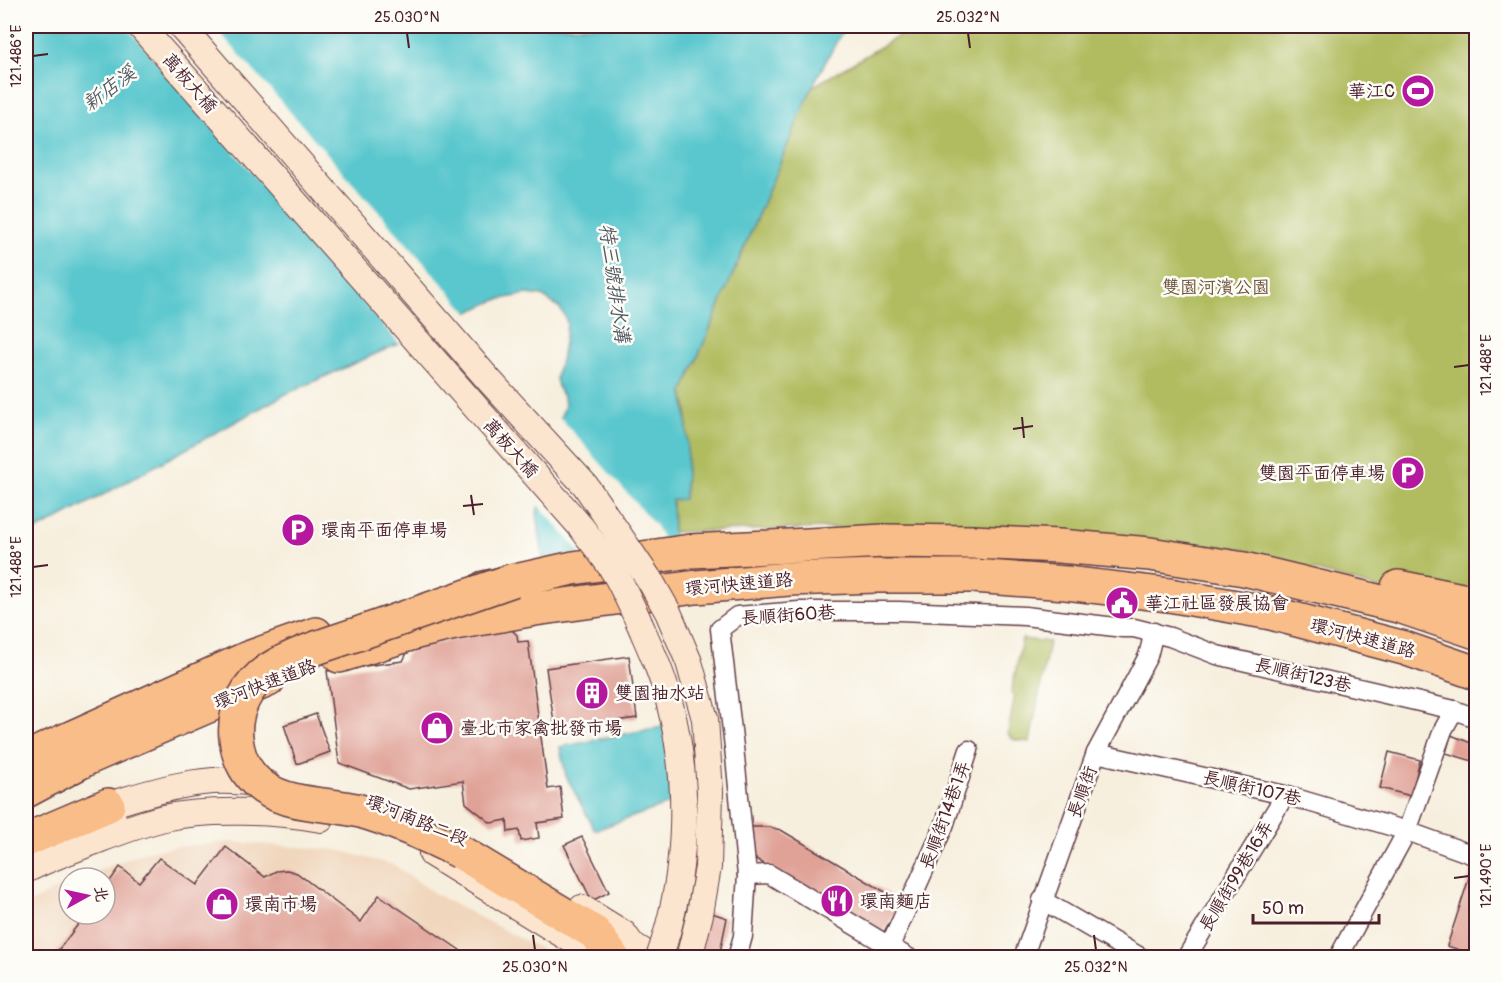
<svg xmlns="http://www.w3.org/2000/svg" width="1502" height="983" font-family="Pangolin,'LXGW WenKai TC',sans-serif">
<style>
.built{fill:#f0d6bc}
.green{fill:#b0bc5e;stroke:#7d6e44;stroke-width:1.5}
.water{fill:#5ac7ce;stroke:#52737c;stroke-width:1.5}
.pier{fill:#f7efde}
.building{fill:#e0a297}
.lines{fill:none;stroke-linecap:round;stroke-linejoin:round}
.street-casing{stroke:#643e46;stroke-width:21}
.secondary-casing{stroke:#643e46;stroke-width:28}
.highway-casing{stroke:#643e46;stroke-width:36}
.street{stroke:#fff;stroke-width:18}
.secondary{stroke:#fce5cf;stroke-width:26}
.highway{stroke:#f8bd88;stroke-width:33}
.secondary-bridge-casing{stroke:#643e46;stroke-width:28;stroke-linecap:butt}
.highway-bridge-casing{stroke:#643e46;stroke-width:36;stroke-linecap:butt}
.secondary-bridge{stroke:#fce5cf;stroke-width:26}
.highway-bridge{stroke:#f8bd88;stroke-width:33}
.ticks{fill:none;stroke:#4a1f2b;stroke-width:2}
.labels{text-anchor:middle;stroke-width:5;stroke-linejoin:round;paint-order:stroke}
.street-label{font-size:18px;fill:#4a1f2b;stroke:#fdfcf7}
.poi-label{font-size:18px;fill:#4a1f2b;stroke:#fdfcf7;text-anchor:start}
.park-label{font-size:18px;fill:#6e563d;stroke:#fdfcf7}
.water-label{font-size:20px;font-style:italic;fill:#505a64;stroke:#fdfcf7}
.neatline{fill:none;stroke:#4a1f2b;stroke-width:2}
.ticks-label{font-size:15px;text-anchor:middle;fill:#4a1f2b}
</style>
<rect width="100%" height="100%" fill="#fdfcf7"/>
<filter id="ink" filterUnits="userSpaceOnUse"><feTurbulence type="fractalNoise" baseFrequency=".0167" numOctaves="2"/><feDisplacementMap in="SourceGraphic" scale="12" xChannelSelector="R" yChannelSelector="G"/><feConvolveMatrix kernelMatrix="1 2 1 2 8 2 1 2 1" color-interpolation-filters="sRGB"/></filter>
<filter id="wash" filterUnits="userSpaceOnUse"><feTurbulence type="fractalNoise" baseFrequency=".008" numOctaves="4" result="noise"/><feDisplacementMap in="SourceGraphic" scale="24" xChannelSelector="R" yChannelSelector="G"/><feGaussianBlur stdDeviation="1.35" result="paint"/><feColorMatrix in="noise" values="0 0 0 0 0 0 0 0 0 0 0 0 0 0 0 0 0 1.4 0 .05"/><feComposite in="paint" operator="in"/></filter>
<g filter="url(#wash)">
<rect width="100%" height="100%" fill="#f7efde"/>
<path class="built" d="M229,842L337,850L394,865L437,895L556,957L26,958V905L69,882V914H105V878H80L148,851L184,846Z"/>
<g class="green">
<path d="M916,26H1476V617L1241,549L874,527L673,532L672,500L684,498L687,410L683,392L812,87Z"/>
<path d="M1022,639L1049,642L1030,742C1021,741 1011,742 1008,733L1015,695L1011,694Z"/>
</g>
<g class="water">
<path d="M26,26H845L812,87L683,392C690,428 687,463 684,499L672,500L673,539L543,558L537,514L552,442L565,405L564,398L559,390L556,379L557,371L561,361L567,324L565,316L559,307L542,296L527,294L496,300L286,394L88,503L26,536Z"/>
<path d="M665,726L672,803L595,830L566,776L560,747Z"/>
</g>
<g class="pier">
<path d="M126,26H214L470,315L401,346Z"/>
<path d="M558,415L656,526L665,543L583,555L536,502L549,441Z"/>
</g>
<g id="blocks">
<g class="building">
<path d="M499,629L512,630L517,635L518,642L528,641L548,789L560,787L564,819L537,823L539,838L521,841L519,830L508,832L507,820L491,823L466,803L463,781L409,789L339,763L327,671L403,661L407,653L419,647Z"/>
<path d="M629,656L637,718L555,729L546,668Z"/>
<path d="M316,714L330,752L297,764L284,725Z"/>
<path d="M1451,735L1476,745V762L1446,753Z"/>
<path d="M1389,752L1420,760L1411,796L1380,788Z"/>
<path d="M751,827H768L781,830L902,902L882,935L751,856Z"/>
<path d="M582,837L609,892L592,901L564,845Z"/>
<path d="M226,847L265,877L276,871L287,870L297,873L361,922L379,895L470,957H53L86,914H105V888L120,867L139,882L159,858L197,885Z"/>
<path d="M1472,869L1476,870V955L1447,946Z"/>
<path d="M706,911L727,918L719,957H706L696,954Z"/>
</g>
</g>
</g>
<g filter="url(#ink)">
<use href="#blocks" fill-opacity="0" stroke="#643e46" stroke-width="1.5"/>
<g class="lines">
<defs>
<g id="street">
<path d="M1096,753L1285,795L1407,831L1476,856"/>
<path d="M747,875L769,874L909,958"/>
<path d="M1042,900L1142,958"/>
<path d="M890,946L944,826L969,750"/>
<path d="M737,958L743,936L747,875L734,747L720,629L737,616L799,611H899L1025,616L1123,628H1134L1170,637L1217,655L1454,710L1476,718"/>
<path d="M1023,958L1096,753L1148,656L1154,632"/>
<path d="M1186,958L1285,795"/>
<path d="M1338,958L1407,831L1443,730L1454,710"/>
</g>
<g id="secondary">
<path d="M118,832L108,805C147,794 190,779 231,781C243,781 256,783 268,784"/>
<path d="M432,854L601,958"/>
<path d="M26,870C46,859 68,852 90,843C114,834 139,824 164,818C209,808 276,811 321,819"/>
<path d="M582,908L624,934L631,944L653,958"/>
</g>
<g id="highway">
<path d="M1398,587L1476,603"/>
<path d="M484,588L573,568L691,551L884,541L973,542L1059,546L1150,554L1244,569L1402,607L1476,632"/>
<path d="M339,656L417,632L455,623L535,609L696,587L789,579L876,576H973L1066,583L1169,595L1271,613L1404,648L1476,673"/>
<path d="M26,760L44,750L248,658L316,634"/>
<path d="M26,791L88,758L268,680"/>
<path d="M26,840L108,805"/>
<path d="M460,852L595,933L613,958"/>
</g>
</defs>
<use href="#street" class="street-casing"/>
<use href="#secondary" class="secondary-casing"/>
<use href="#highway" class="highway-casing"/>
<use href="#street" class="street"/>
<use href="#secondary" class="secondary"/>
<use href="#highway" class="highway"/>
<defs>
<g id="secondary-bridge">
<path d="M140,26L581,527C592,542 606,558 616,575C624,589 631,605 638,620C650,648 663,675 670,705C691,786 687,878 659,958"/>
<path d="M181,26L488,379L585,485L651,582L668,612L689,662L705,719L710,792L708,867L700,914L689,958"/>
</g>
<path id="highway-bridge" d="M460,852C428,836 395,821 360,811C328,803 291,806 264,788C247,776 238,758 236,738C233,711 247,684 270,669C298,652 332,643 363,632C413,615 463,597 513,580"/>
</defs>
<use href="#secondary-bridge" class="secondary-bridge-casing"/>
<use href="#highway-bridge" class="highway-bridge-casing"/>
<use href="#secondary-bridge" class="secondary-bridge"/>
<use href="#highway-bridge" class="highway-bridge"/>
</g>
</g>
<path class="ticks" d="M407,33L409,48M968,33L970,48M33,56L48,54M1454,367L1469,365M1022,417L1024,438M1013,429L1033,426M471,495L474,515M463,506L483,504M33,567L48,565M1454,878L1469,876M533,935L535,950M1094,935L1096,950"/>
<defs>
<symbol id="stadium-disc" viewBox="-11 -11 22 22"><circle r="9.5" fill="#b5179e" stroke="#fdfcf7"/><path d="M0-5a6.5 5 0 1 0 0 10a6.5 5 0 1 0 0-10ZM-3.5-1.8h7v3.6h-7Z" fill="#fff"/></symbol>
<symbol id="parking-disc" viewBox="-11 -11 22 22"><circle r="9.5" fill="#b5179e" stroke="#fdfcf7"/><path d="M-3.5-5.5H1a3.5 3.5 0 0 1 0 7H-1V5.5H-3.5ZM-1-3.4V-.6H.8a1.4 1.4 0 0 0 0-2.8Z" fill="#fff"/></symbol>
<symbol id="civic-disc" viewBox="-11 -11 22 22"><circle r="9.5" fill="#b5179e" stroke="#fdfcf7"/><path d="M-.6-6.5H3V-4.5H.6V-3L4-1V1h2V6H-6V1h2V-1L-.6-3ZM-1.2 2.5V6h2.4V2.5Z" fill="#fff"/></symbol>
<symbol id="building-disc" viewBox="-11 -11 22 22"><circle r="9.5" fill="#b5179e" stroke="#fdfcf7"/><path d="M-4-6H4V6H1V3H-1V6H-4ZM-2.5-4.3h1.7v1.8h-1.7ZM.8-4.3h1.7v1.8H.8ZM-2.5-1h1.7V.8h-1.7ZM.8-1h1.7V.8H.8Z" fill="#fff"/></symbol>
<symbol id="shop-disc" viewBox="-11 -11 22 22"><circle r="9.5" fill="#b5179e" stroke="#fdfcf7"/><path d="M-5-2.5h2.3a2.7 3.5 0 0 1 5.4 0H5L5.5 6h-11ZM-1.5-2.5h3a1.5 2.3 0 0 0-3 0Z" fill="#fff"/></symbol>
<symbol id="restaurant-disc" viewBox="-11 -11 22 22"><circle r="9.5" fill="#b5179e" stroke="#fdfcf7"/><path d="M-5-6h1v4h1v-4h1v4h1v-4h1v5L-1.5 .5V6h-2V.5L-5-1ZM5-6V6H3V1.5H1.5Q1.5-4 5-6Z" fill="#fff"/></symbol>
</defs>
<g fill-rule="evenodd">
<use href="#stadium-disc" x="1399" y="72" width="38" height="38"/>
<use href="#parking-disc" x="1389" y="454" width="38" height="38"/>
<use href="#parking-disc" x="279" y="511" width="38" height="38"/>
<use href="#civic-disc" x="1103" y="584" width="38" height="38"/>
<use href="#building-disc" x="573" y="674" width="38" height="38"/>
<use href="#shop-disc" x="418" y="709" width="38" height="38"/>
<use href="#restaurant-disc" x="818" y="882" width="38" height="38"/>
<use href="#shop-disc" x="203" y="885" width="38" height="38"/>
</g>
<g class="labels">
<g class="street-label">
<text transform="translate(190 83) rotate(49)" y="6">萬板大橋</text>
<text transform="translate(511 448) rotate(48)" y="6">萬板大橋</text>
<text transform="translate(739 584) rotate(-5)" y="6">環河快速道路</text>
<text transform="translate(788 615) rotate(-4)" y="6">長順街60巷</text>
<text transform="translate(1363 638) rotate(15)" y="6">環河快速道路</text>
<text transform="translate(1303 675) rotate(13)" y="6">長順街123巷</text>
<text transform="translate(265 684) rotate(-21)" y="6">環河快速道路</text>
<text transform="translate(1252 788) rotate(13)" y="6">長順街107巷</text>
<text transform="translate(1082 792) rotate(-70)" y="6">長順街</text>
<text transform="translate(945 815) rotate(-70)" y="6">長順街14巷1弄</text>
<text transform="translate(417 820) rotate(22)" y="6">環河南路二段</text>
<text transform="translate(1236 876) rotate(-59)" y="6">長順街99巷16弄</text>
</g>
<g class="poi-label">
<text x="1395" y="97" text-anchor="end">華江C</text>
<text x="1385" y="479" text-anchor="end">雙園平面停車場</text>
<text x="321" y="536">環南平面停車場</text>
<text x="1145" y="609">華江社區發展協會</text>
<text x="615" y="699">雙園抽水站</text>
<text x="460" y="734">臺北市家禽批發市場</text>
<text x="860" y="907">環南麵店</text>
<text x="245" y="910">環南市場</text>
</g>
<g class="park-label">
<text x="1216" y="293">雙園河濱公園</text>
</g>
<g class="water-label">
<text transform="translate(109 88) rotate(-37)" y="7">新店溪</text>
<text transform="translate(615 283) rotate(82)" y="7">特三號排水溝</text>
</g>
</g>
<rect width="1502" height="983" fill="none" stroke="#fdfcf7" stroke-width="66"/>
<g transform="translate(87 896) rotate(82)"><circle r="28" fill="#fdfcf7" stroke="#b5a4a5" stroke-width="1.5"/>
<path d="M0-4.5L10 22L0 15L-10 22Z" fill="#b5179e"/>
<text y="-9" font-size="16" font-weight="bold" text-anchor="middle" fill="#4a1f2b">北</text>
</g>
<path d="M1253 914v9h126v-9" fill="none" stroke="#4a1f2b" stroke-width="3"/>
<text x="1262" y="914" font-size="18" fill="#4a1f2b" stroke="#fdfcf7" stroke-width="4.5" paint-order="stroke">50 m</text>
<rect x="33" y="33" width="1436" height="917" class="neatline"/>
<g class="ticks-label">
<text x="407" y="22">25.030°N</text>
<text x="968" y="22">25.032°N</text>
<text transform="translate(16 56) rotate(-90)" y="5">121.486°E</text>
<text transform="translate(1486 365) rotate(-90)" y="5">121.488°E</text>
<text transform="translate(16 567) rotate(-90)" y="5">121.488°E</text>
<text transform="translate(1486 876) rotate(-90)" y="5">121.490°E</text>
<text x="535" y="972">25.030°N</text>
<text x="1096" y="972">25.032°N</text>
</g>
</svg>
